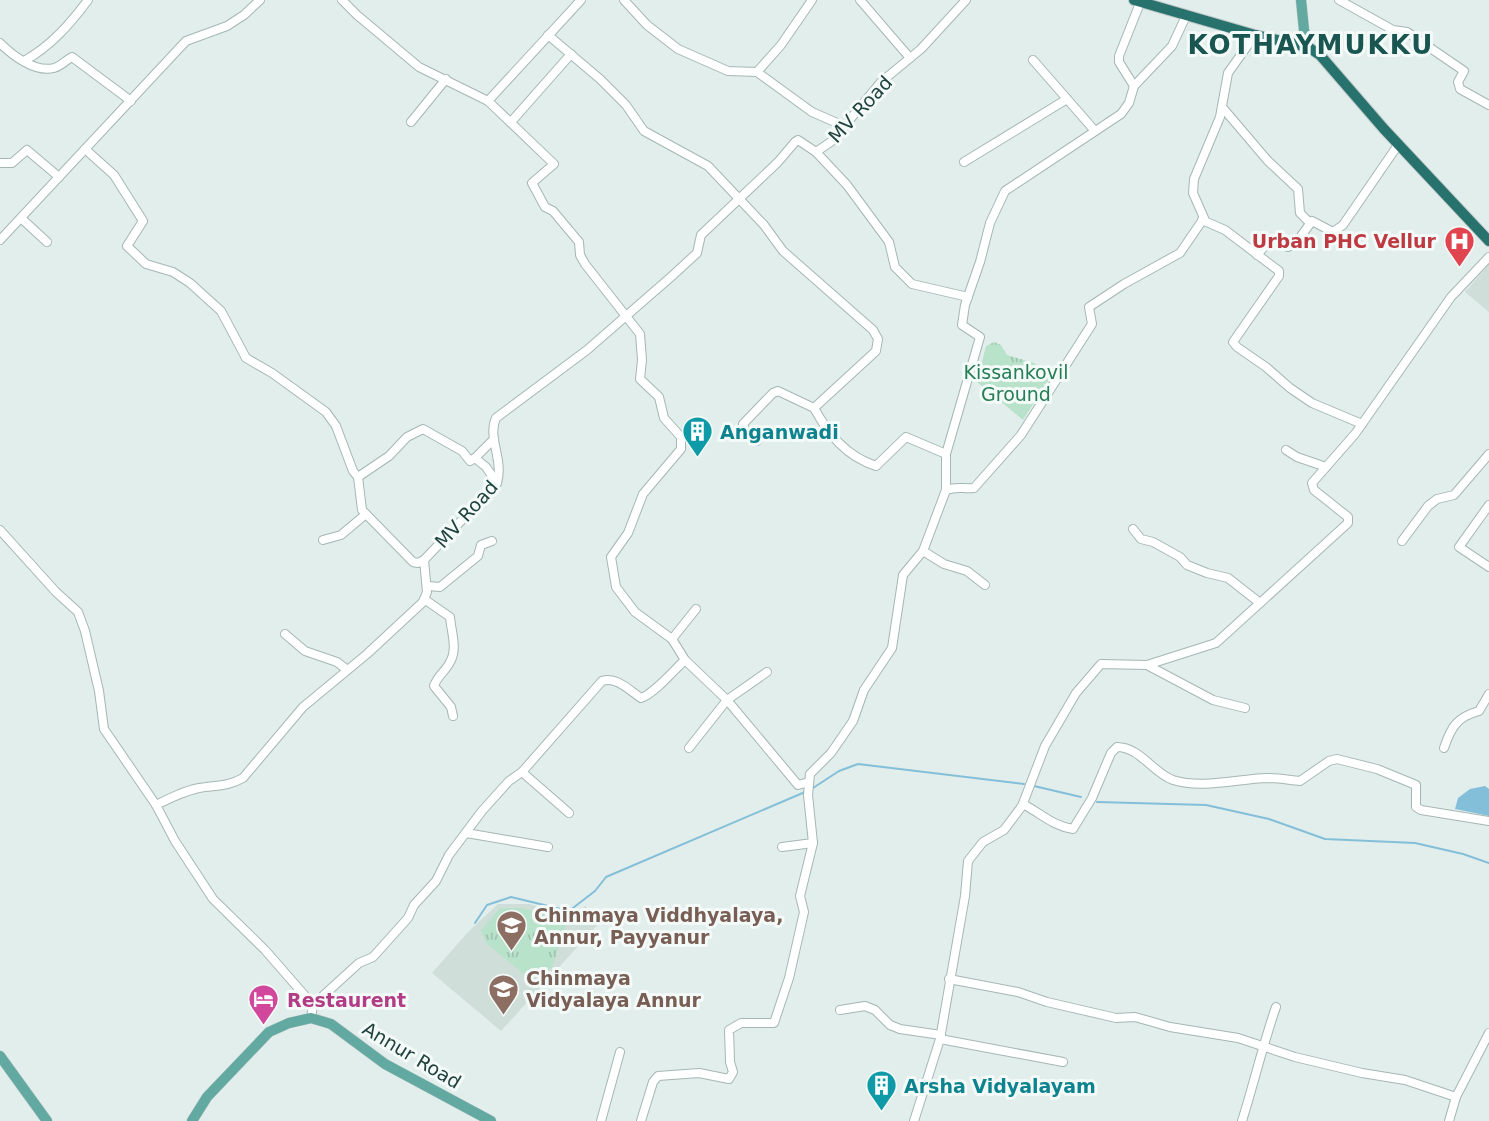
<svg xmlns="http://www.w3.org/2000/svg" width="1489" height="1121" font-family="'DejaVu Sans',sans-serif">
<style>
.built{fill:#d0deda}
.park{fill:url(#park-tufts)}
.water{fill:#84bfd9}
.lines{fill:none;stroke-linecap:round;stroke-linejoin:round}
.stream{stroke:#84bfd9;stroke-width:2}
.minor-casing{stroke:#a4b7b4;stroke-width:10}
.major-casing{stroke:#c1cac9;stroke-width:11}
.highway-casing{stroke:#c1cac9;stroke-width:12}
.minor{stroke:#fff;stroke-width:8}
.major{stroke:#61a9a1;stroke-width:10}
.highway{stroke:#28726e;stroke-width:10}
.labels{text-anchor:middle;stroke-width:6;stroke-linejoin:round;paint-order:stroke}
.street-label{font-size:19px;fill:#20423e;stroke:#f3faf8}
.health-label{font-size:19px;font-weight:bold;fill:#be3a42;stroke:#f3faf8;text-anchor:end}
.park-label{font-size:19px;fill:#257e55;stroke:#f3faf8}
.culture-label{font-size:19px;font-weight:bold;fill:#0d838f;stroke:#f3faf8;text-anchor:start}
.education-label{font-size:19px;font-weight:bold;fill:#785e54;stroke:#f3faf8;text-anchor:start}
.hotel-label{font-size:19px;font-weight:bold;fill:#b23c85;stroke:#f3faf8;text-anchor:start}
.district-label{font-size:26px;font-weight:bold;letter-spacing:2px;fill:#195651;stroke:#f3faf8}
</style>
<defs>
<pattern id="park-tufts" width="24" height="20" patternUnits="userSpaceOnUse" patternTransform="scale(1.75)"><rect width="24" height="20" fill="#b9e2ca"/><path d="M3 7l-1-3M5 7V3M7 7l1-3M15 17l-1-3M17 17v-4M19 17l1-3" fill="none" stroke="#9fc3af"/></pattern>
</defs>
<rect width="100%" height="100%" fill="#e2eeeb"/>
<g class="built">
<path d="M1489,264V312L1465,292Z"/>
<path d="M498,904H530L573,919L585,906L601,921L501,1031L432,973L468,932Z"/>
</g>
<g class="park">
<path d="M994,342L1001,345L1007,355L1034,363L1051,376L1023,420L977,382L986,346Z"/>
<path d="M500,908H522L567,921L552,968L526,976L486,943L481,930Z"/>
</g>
<path class="water" d="M1485,786L1489,789V816L1455,809L1458,798L1470,789Z"/>
<g class="lines">
<g class="stream">
<path d="M1034,786L1081,797"/>
<path d="M813,788L839,771L858,764L1024,784"/>
<path d="M1097,802L1206,805L1269,819L1325,839L1415,843L1463,854L1489,863"/>
<path d="M475,923L487,905L511,897L569,911L595,891L606,877L805,792"/>
</g>
<defs>
<g id="minor">
<path d="M342,0L357,15L419,67L488,101L581,0"/>
<path d="M624,0L647,25L678,49L728,71L757,72L812,112L844,126"/>
<path d="M860,0L910,58"/>
<path d="M1339,0L1393,30L1407,32L1464,71L1458,82L1460,89L1489,105"/>
<path d="M548,35L600,79L626,105L644,131L708,166L764,225L783,251L873,330L878,339L876,351L814,408C829,435 846,456 876,466L906,437L946,454"/>
<path d="M0,43C12,55 35,73 54,68C61,66 66,60 72,57L131,101"/>
<path d="M1033,60L1095,131"/>
<path d="M24,61C51,46 70,24 88,0"/>
<path d="M757,72L781,45L812,0"/>
<path d="M1134,86L1172,46L1186,16"/>
<path d="M1222,107L1268,161L1298,189L1300,213L1310,223"/>
<path d="M411,122L446,79"/>
<path d="M511,122L571,54"/>
<path d="M85,149L114,175L143,221L127,246L146,264L173,272L190,283L221,311L246,358L272,373L326,412L336,426L353,471L358,477L389,456L407,437L423,429L462,451L470,461L475,458L486,467L497,483"/>
<path d="M816,152L847,185L889,242L895,267L912,284L968,297"/>
<path d="M964,162L1067,99"/>
<path d="M0,163H12L27,150L59,177"/>
<path d="M21,218L47,242"/>
<path d="M1202,220L1225,230L1279,271V276L1233,342L1237,347L1266,367L1290,388L1312,403L1362,424"/>
<path d="M0,240L186,41L227,26L244,15L260,0"/>
<path d="M1257,255L1271,239L1288,247L1296,243L1312,221L1333,232L1343,225L1398,145"/>
<path d="M757,441L746,432L743,424L773,393L778,391L814,408"/>
<path d="M1286,450L1297,457L1326,467"/>
<path d="M475,458L494,439"/>
<path d="M358,477L362,510L413,562L418,563L424,560"/>
<path d="M946,490C957,486 963,489 974,488L1021,435L1092,324L1089,307L1124,284L1180,253L1204,218L1193,193L1194,179L1220,117L1228,73L1255,35"/>
<path d="M1489,505L1459,547L1489,567"/>
<path d="M1133,529L1141,539L1153,542L1180,557L1187,565L1207,573L1228,578L1260,603"/>
<path d="M0,530L56,592L78,612L85,631L99,691L104,729L156,805"/>
<path d="M323,540L341,535L366,514"/>
<path d="M1402,541L1428,506L1437,499L1454,495L1489,454"/>
<path d="M923,551L944,564L967,571L985,585"/>
<path d="M428,586L440,587L478,556L481,545L492,541"/>
<path d="M424,599L450,617C451,631 458,649 450,662C446,671 437,676 434,686L451,707L453,716"/>
<path d="M285,634L305,651L337,662L346,669"/>
<path d="M672,639L696,609"/>
<path d="M685,660L727,700L798,785L809,782"/>
<path d="M1147,665L1213,700L1245,708"/>
<path d="M689,748L727,700L767,672"/>
<path d="M1444,748C1451,727 1457,717 1479,711L1489,694"/>
<path d="M522,772L569,813"/>
<path d="M1023,804C1040,813 1053,826 1073,829L1092,798L1111,753L1117,747C1140,747 1153,773 1173,780C1202,789 1237,779 1267,778C1278,778 1289,780 1300,781L1329,761L1337,759L1377,769L1416,785V807L1421,810L1489,821"/>
<path d="M466,833L548,847"/>
<path d="M782,847L813,843"/>
<path d="M949,979L1018,992L1047,1002L1116,1018L1135,1017L1170,1027L1238,1038L1295,1057L1362,1073L1405,1080L1456,1097"/>
<path d="M313,1005L359,963L373,957L408,918L414,905L436,881L449,855L482,811L509,781L522,772L602,681C616,676 629,690 641,698C654,694 673,671 685,660L672,639L635,612L616,587L611,557L628,533L643,494L681,449V437L664,418L659,397L640,379L642,360L640,334L585,264L580,255L579,242L553,211L545,207L532,183L554,164L488,101"/>
<path d="M840,1010L865,1006L875,1010L890,1025L900,1029L941,1035"/>
<path d="M311,1018L313,1005L265,950L213,899L175,841L156,805C170,798 184,791 199,788C215,785 227,787 243,778L303,707L367,654L423,602L427,592L424,560L497,483C504,459 487,438 496,418L587,350L672,276L697,253L701,235L778,162L795,142L798,140L816,152L832,141L881,82L921,49L966,0"/>
<path d="M940,1039L1063,1062"/>
<path d="M601,1121L620,1052"/>
<path d="M641,1121L653,1082L658,1076L699,1073L729,1079L733,1072L730,1062L729,1030L741,1023H774L789,978L804,912L800,896L813,843L808,795L810,774L831,753L853,721L864,690L892,648L903,575L923,551L946,490V454L980,337L962,325L965,305L980,262L990,223L1005,191L1121,114L1129,103L1134,86L1119,62V56L1140,3"/>
<path d="M914,1121L940,1039L965,896L968,861L983,842L1004,830L1022,806L1045,746L1076,693L1101,664L1147,665L1216,643L1348,523V517L1314,490L1312,483L1355,434L1451,297L1489,257"/>
<path d="M1242,1121C1254,1083 1263,1044 1276,1007"/>
<path d="M1449,1121L1456,1097L1489,1033"/>
</g>
<g id="major">
<path d="M1301,0L1304,30L1308,47"/>
<path d="M0,1056L47,1121"/>
<path d="M192,1121L207,1097L269,1032L289,1023L311,1018L331,1024L385,1064L491,1121"/>
</g>
<path id="highway" d="M1134,0L1255,35L1308,47L1320,55L1384,129L1489,241"/>
</defs>
<use href="#minor" class="minor-casing"/>
<use href="#major" class="major-casing"/>
<use href="#highway" class="highway-casing"/>
<use href="#minor" class="minor"/>
<use href="#major" class="major"/>
<use href="#highway" class="highway"/>
</g>
<defs>
<symbol id="hospital-pin" viewBox="-11 -11 22 30"><path d="M0 17L-7.5 6A9.5 9.5 0 1 1 7.5 6Z" fill="#e0444e" stroke="#f3faf8"/><path d="M-5-5h3v3.5h4V-5h3V5h-3V1.5h-4V5h-3Z" fill="#fff"/></symbol>
<symbol id="building-pin" viewBox="-11 -11 22 30"><path d="M0 17L-7.5 6A9.5 9.5 0 1 1 7.5 6Z" fill="#0f9aa8" stroke="#f3faf8"/><path d="M-4-6H4V6H1V3H-1V6H-4ZM-2.5-4.3h1.7v1.8h-1.7ZM.8-4.3h1.7v1.8H.8ZM-2.5-1h1.7V.8h-1.7ZM.8-1h1.7V.8H.8Z" fill="#fff"/></symbol>
<symbol id="school-pin" viewBox="-11 -11 22 30"><path d="M0 17L-7.5 6A9.5 9.5 0 1 1 7.5 6Z" fill="#8d6e63" stroke="#f3faf8"/><path d="M0-5L7-2L0 1L-7-2ZM-4 1L0 2.5L4 1V4Q0 6-4 4Z" fill="#fff"/></symbol>
<symbol id="hotel-pin" viewBox="-11 -11 22 30"><path d="M0 17L-7.5 6A9.5 9.5 0 1 1 7.5 6Z" fill="#d1479c" stroke="#f3faf8"/><path d="M-6-4.5h1.5V1H6V5H4.5V3h-9V5H-6ZM-4 0a1.8 1.8 0 1 1 3.6 0ZM.5 0V-2.5h3Q6-2.5 6 0Z" fill="#fff"/></symbol>
</defs>
<g fill-rule="evenodd">
<use href="#hospital-pin" x="1442" y="224" width="35" height="47"/>
<use href="#building-pin" x="680" y="414" width="35" height="47"/>
<use href="#school-pin" x="494" y="908" width="35" height="47"/>
<use href="#school-pin" x="486" y="972" width="35" height="47"/>
<use href="#hotel-pin" x="246" y="982" width="35" height="47"/>
<use href="#building-pin" x="864" y="1068" width="35" height="47"/>
</g>
<g class="labels">
<g class="street-label">
<text transform="translate(860 109) rotate(-47)" y="7">MV Road</text>
<text transform="translate(466 514) rotate(-48)" y="7">MV Road</text>
<text transform="translate(412 1055) rotate(31)" y="7">Annur Road</text>
</g>
<g class="health-label">
<text x="1436" y="248">Urban PHC Vellur</text>
</g>
<g class="park-label">
<text x="1016" y="379">Kissankovil<tspan x="1016" dy="22">Ground</tspan></text>
</g>
<g class="culture-label">
<text x="720" y="439">Anganwadi</text>
<text x="904" y="1093">Arsha Vidyalayam</text>
</g>
<g class="education-label">
<text x="534" y="922">Chinmaya Viddhyalaya,<tspan x="534" dy="22">Annur, Payyanur</tspan></text>
<text x="526" y="985">Chinmaya<tspan x="526" dy="22">Vidyalaya Annur</tspan></text>
</g>
<g class="hotel-label">
<text x="287" y="1007">Restaurent</text>
</g>
<g class="district-label">
<text x="1311" y="54">KOTHAYMUKKU</text>
</g>
</g>
</svg>
